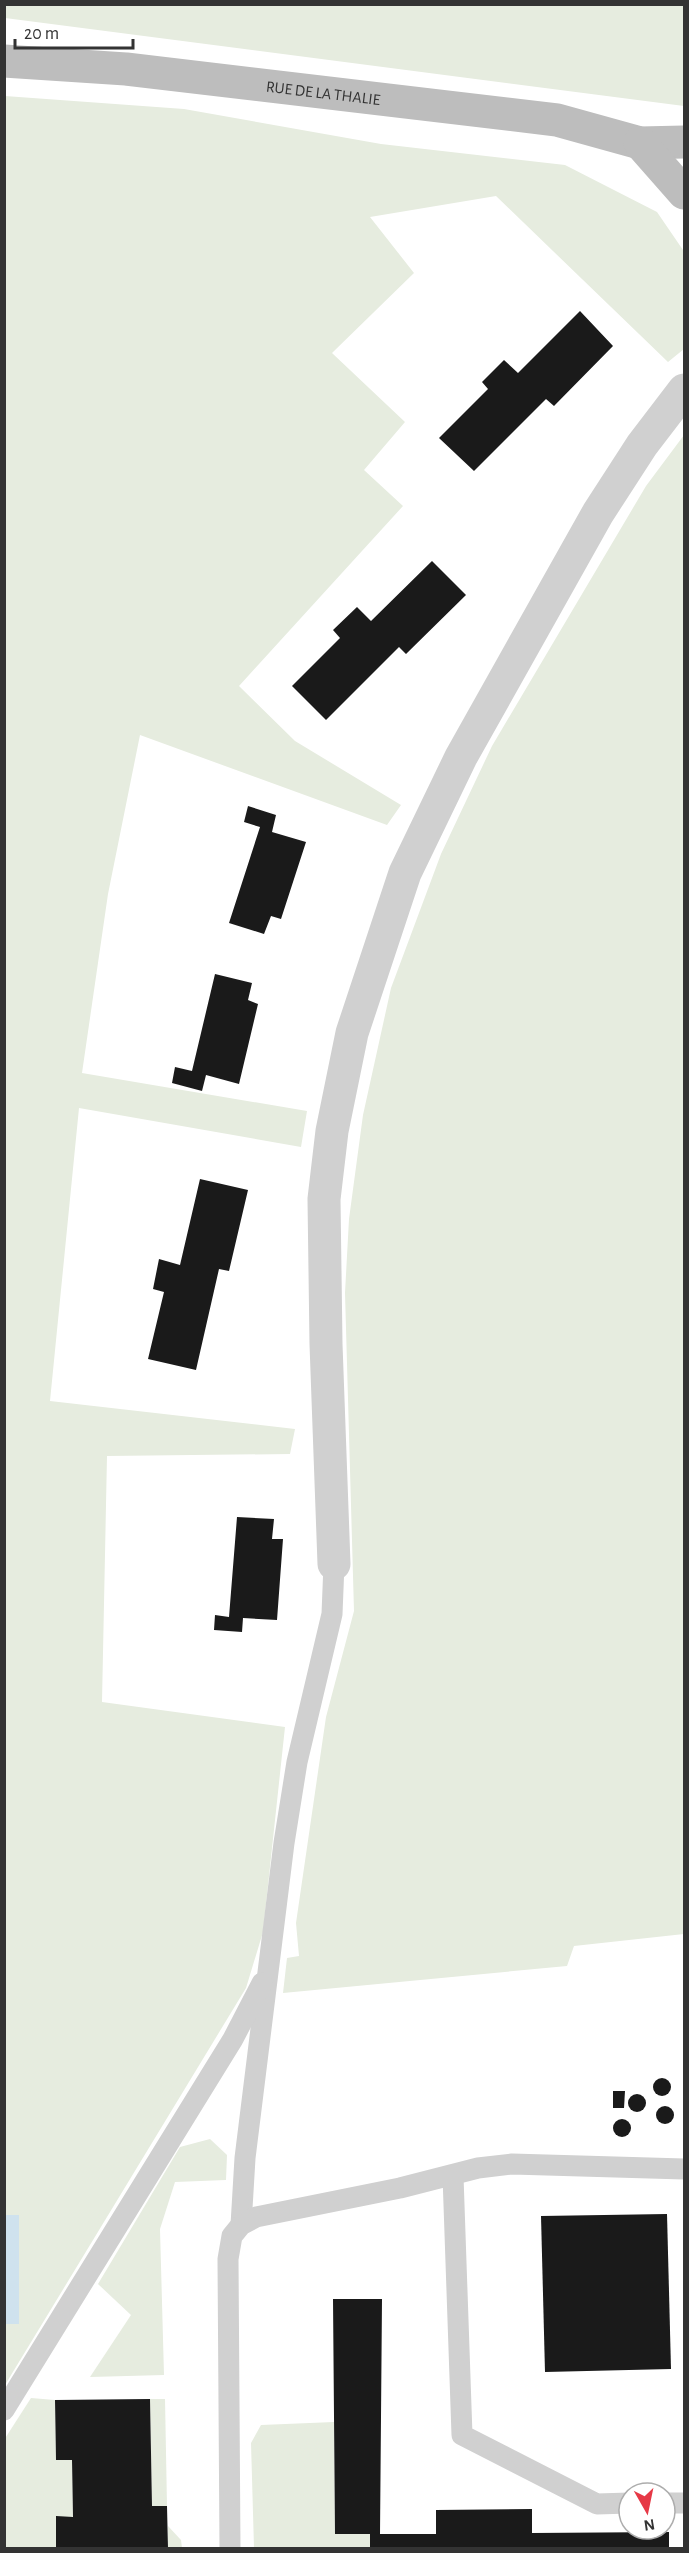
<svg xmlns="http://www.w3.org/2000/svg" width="689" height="2553" font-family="'Alegreya Sans',sans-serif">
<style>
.green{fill:#e6ecdf}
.water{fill:#cfe2ee}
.building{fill:#1a1a1a}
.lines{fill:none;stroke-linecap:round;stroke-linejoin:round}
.lane{stroke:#d0d0d0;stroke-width:21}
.street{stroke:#d0d0d0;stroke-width:33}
.secondary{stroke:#bdbdbd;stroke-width:33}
.labels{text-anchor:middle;stroke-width:6;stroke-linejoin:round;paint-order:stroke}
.street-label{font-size:16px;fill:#333;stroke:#fff}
</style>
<rect width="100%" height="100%" fill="#fff"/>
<g class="green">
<path d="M5,4L684,5V106L5,18Z"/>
<path d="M5,96L184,109L381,144L565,165L657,212L683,250L684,349L668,362L496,196L370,217L414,273L332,353L405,422L364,470L403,506L239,686L295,741L401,805L387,825L140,735L108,894L82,1073L307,1111L301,1147L79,1108L50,1401L295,1429L290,1454L107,1456L102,1702L285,1727L263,1932L246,1988L5,2385Z"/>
<path d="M684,435V1934L574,1946L567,1966L283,1993L287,1958L299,1956L296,1923L326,1717L354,1611L345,1293L349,1219L363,1115L391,988L441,854L492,746L646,486Z"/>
<path d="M210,2139L227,2155L226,2180L175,2182L160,2229L164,2375L90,2377L131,2315L98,2284L180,2147Z"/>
<path d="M31,2398L55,2400L56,2460H72L73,2517H56V2548H5L4,2440Z"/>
<path d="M150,2399H165L167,2506H152Z"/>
<path d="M334,2422L335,2534H370V2548H254L251,2443L261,2425Z"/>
<path d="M168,2526L181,2540L182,2548H168Z"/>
</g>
<rect class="water" x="5" y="2215" width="14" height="109"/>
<g class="building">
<path d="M580,311L613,346L554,406L546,399L474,471L439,438L488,389L482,382L504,360L518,373Z"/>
<path d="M432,561L466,595L406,654L399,647L326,720L292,686L340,638L333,630L357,607L371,621Z"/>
<path d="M248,806L276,815L272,832L306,842L281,919L271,916L264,934L229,923L260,827L244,822Z"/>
<path d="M215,974L252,983L248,1000L258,1004L239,1084L206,1075L202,1091L172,1083L175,1067L192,1071Z"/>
<path d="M200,1179L248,1190L229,1271L219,1269L196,1370L148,1359L164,1292L153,1289L159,1259L180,1265Z"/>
<path d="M237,1517L274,1519L272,1539H283L277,1620L243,1618L242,1632L214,1630L215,1615L229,1617Z"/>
<circle cx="662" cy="2087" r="9"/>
<path d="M613,2091H625L624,2108H613Z"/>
<circle cx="637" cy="2103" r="9"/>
<circle cx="665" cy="2115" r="9"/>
<circle cx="622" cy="2128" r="9"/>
<path d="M667,2214L671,2369L545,2372L541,2216Z"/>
<path d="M333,2299H382L380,2534H436V2510L532,2509V2533L669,2532V2548H370V2534H335Z"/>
<path d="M150,2399L152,2506H167L168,2548H56V2516L73,2517L72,2460H56L55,2400Z"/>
</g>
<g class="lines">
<g class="lane">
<path d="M453,2176L462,2435L597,2504L629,2503"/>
<path d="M241,2225L245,2158L284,1843L297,1762L332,1614L334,1564"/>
<path d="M4,2410L233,2039L262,1983"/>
<path d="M665,2503H684"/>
<path d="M230,2548L228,2259L232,2236L241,2225L256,2217L400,2188L478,2168L512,2164L684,2169"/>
</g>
<path class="street" d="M334,1564L326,1344L324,1199L332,1131L352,1033L405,873L461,757L598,513L642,445L684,390"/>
<g class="secondary">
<path id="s1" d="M4,61L126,69L557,120L640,143L684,142"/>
<path d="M640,143L684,193"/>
</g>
</g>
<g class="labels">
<g class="street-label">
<text dy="6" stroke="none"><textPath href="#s1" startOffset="321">RUE DE LA THALIE</textPath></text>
</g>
</g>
<rect width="689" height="2553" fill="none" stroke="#333333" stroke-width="12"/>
<g transform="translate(647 2511) rotate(171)"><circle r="28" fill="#ffffff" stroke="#adadad" stroke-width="1.5"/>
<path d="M0-4.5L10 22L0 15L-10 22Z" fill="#e63946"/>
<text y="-9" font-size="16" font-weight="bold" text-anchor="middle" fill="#333333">N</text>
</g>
<path d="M15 39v9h118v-9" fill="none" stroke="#333333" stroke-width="3"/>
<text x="24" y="39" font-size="18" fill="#333333" stroke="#ffffff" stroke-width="4.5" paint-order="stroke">20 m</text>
</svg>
